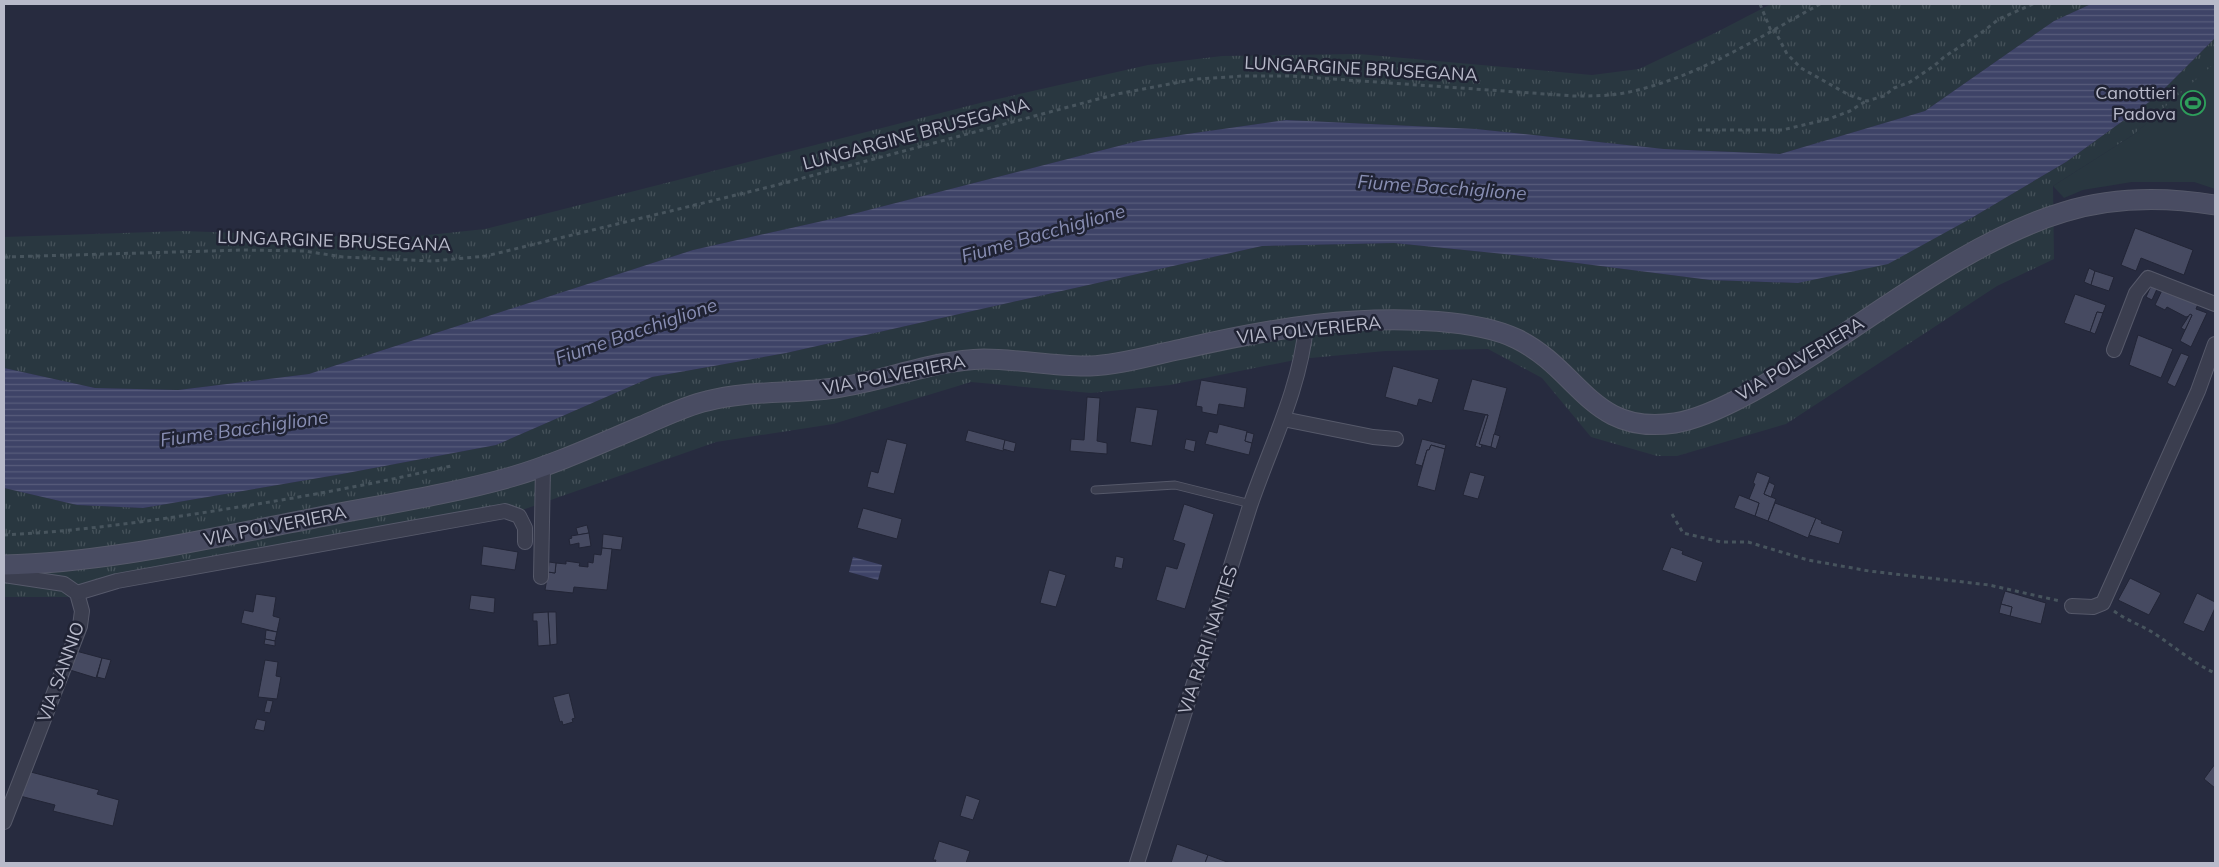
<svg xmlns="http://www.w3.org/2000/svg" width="2219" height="867" font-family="Mulish,sans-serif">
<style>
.grass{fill:url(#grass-tufts)}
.park{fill:#293740}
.water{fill:url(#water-rules)}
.building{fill:#464a61;stroke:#222536}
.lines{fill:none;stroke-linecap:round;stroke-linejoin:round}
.lane-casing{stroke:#56596a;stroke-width:9}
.street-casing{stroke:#56596a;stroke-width:16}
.secondary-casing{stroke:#56596a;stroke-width:21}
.path{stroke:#47545d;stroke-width:3;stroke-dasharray:4 4;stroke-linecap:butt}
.lane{stroke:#3b3e4f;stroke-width:7}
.street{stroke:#3b3e4f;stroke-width:14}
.secondary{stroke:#494c62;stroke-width:19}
.labels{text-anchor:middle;stroke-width:5;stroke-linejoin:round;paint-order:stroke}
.street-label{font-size:18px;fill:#b8baca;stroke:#202334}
.poi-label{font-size:18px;fill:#b8baca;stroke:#202334;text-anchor:end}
.water-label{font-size:19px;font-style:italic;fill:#888eb3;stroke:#202334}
</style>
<defs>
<pattern id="grass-tufts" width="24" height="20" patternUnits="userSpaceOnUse" patternTransform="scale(1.25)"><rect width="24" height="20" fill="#293740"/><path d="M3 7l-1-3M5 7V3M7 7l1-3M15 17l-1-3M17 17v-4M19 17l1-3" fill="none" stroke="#46525a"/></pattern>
<pattern id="water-rules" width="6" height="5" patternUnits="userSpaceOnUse" patternTransform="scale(1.25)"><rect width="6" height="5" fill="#3e4367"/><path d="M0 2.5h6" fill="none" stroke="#585c7b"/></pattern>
</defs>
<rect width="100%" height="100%" fill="#272b3f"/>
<g class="grass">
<path d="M1771,4H2091L2054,21L1925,111L1780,154L1664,149L1476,129L1286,120L1138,141L845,216L693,250L309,374L178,390L95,388L4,368V237L182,231L400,238L485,229L980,103L1148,65L1222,56L1359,54L1592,75L1639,69L1715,33Z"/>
<path d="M2215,38V63L2207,72L2133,135L2053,186L2054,259L1997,286L1786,424L1677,456H1657L1591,437L1542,378L1488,349L1385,351L1300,359L1170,385L1091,393L971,382L833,424L716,442L508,515L121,585L78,597H4V488L77,505L143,508L342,474L496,445L652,377L786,353L1262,246L1394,243L1514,255L1710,280L1798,283L1968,220L2066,162L2156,97Z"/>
</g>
<path class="park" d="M2215,63V189L2194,182H2132L2083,190L2064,198L2053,186L2133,135Z"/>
<g class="water">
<path d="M2091,4H2215V38L2156,97L2066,162L1968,220L1888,264L1798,283L1710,280L1514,255L1394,243L1262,246L786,353L652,377L496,445L342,474L143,508L77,505L4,488V368L95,388L178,390L309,374L693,250L845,216L1138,141L1286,120L1476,129L1664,149L1780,154L1925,111L2054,21Z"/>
<path d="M853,557L882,565L878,580L849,572Z"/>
</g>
<g class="building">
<path d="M2135,228L2193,250L2184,275L2141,258L2136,271L2121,265Z"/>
<path d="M2089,268L2095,271L2091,285L2084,282Z"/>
<path d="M2095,271L2114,277L2109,291L2091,285Z"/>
<path d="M2151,286L2157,289L2152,300L2146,297Z"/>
<path d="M2163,288L2198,304L2196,309L2207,313L2191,347L2180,341L2192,315L2186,317L2167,307L2165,310L2155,305Z"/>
<path d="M2075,294L2106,305L2103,313L2097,312L2090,332L2064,323Z"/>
<path d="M2097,312L2103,313L2095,334L2090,332Z"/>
<path d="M2190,314L2192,315L2185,330L2181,328Z"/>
<path d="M2138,335L2173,349L2161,378L2129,365Z"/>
<path d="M2181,353L2189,356L2175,387L2167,383Z"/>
<path d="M1393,366L1439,379L1432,403L1419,399L1417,406L1385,397Z"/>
<path d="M1472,379L1507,388L1491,447L1479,444L1488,415L1463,410Z"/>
<path d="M1201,380L1247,388L1244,408L1219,404L1217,415L1202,412V407L1196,406Z"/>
<path d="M1087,397L1100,398L1097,441L1107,443V454L1070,451L1071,439L1084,440Z"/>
<path d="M1136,407L1158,410L1152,446L1130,442Z"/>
<path d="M1485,415H1488L1479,444L1482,445L1481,448L1475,446Z"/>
<path d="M1219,424L1247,431L1245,441L1252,443L1249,455L1205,444L1209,431L1217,433Z"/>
<path d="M968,430L1005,440L1003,451L965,441Z"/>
<path d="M1247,432L1254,434L1252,443L1245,441Z"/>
<path d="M1494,434L1500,436L1496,449L1491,447Z"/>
<path d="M887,439L907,444L894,494L867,487L871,471L878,473Z"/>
<path d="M1186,439L1196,441L1194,452L1184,449Z"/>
<path d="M1422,439L1446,445L1445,449L1431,445L1429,450H1427L1422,466L1415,464Z"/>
<path d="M1005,440L1016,443L1014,452L1003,449Z"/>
<path d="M1431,445L1445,449L1435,491L1417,486L1427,450H1429Z"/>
<path d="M1470,472L1485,476L1478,499L1463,495Z"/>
<path d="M1757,472L1770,477L1764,494L1776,499L1768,521L1755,516L1759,503L1749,499L1755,484L1753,483Z"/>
<path d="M1769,482L1775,485L1771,497L1764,494Z"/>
<path d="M1739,495L1759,503L1755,516L1734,508Z"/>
<path d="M1775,503L1816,518L1808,538L1768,521Z"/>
<path d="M1184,504L1214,514L1185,609L1156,600L1166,566L1177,569L1185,544L1173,540Z"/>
<path d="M863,508L902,519L897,539L857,528Z"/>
<path d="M1816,518L1822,521L1821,523L1843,531L1839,544L1809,535Z"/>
<path d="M587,525L589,533L578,535L576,528Z"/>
<path d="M589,533L591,546L579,548V543L570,545L569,539L572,538L571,536Z"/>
<path d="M603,534L623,537L621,550L602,548Z"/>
<path d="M483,546L518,552L515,570L481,565Z"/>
<path d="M1671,547L1683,551L1682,554L1703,562L1696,582L1662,570Z"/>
<path d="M602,548L612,549L607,590L574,587L573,593L545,590L548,572L555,573L556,563L566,564V561L580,563L579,566L588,567V562L593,563L594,554L601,555Z"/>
<path d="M1116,556L1124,558L1122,569L1114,567Z"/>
<path d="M549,562L556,563L555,573L548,572Z"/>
<path d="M1049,570L1066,575L1056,607L1040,603Z"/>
<path d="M2130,578L2161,593L2149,615L2118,600Z"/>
<path d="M2005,591L2046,603L2041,624L2010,616L2012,607L2001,604Z"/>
<path d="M2197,593L2215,602V608L2204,632L2183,623Z"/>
<path d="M256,594L276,597L273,616L280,618L277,632L241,623L244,610L253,612Z"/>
<path d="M471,595L495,598L494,613L469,609Z"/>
<path d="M2001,604L2012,607L2010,616L1999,613Z"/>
<path d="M548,612H556L557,644L550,645Z"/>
<path d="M548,612L550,645L538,646L537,621H533V613Z"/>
<path d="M266,630L277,632L275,641L265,639Z"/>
<path d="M265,639L275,641V646L264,644Z"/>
<path d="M76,651L102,658L96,678L70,670Z"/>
<path d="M102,658L111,660L105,679L97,677Z"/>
<path d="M265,660L278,662L276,676L281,677L277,699L258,697Z"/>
<path d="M569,693L575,718L572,719L573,722L563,725L562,721L560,722L553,697Z"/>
<path d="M267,700L273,701L270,713L264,712Z"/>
<path d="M257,719L266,721L264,731L254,729Z"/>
<path d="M2215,764V788L2204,779Z"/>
<path d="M27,771L99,790L97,794L119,800L113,826L53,811L55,805L20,796Z"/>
<path d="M966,795L980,800L973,820L960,816Z"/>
<path d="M939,841L970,851L966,863H935L936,860H933Z"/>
<path d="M1177,844L1208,855L1205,863H1171Z"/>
<path d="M1208,855L1230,863H1205Z"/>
</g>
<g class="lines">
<defs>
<path id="lane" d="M1095,490L1175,485L1251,504"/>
<g id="street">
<path d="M2114,350L2136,293L2148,278L2215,304"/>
<path d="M1283,419L1373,437L1396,439"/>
<path d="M4,575L64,584L77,593L82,611L80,626L4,822"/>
<path d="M541,577L543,467"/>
<path d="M77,593L117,581L505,511L519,516L525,528V542"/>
<path d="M2072,606L2093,607L2103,603L2198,391L2215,344"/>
<path d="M1137,863C1175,744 1212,625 1250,506C1270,447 1300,389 1306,326"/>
</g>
<path id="secondary" d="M4,565C106,563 205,539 305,520C373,506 444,496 511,477C556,464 599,444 642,426C663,417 685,406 707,401C749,390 793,394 835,388C886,381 933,360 984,359C1019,359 1055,367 1090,366C1120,365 1152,355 1182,349C1238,336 1297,324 1355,321C1400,318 1476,319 1517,339C1580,370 1591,436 1675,423C1717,416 1775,379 1811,356C1888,306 1977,238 2064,212C2113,197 2166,197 2215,205"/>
</defs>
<use href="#lane" class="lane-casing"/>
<use href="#street" class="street-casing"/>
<use href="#secondary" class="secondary-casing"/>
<g class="path">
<path d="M1760,4L1771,31"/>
<path d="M1774,29L1787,54L1801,68L1849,95L1867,101L1884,96L1894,88L1910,82L1935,65L1944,57L1981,33L1999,19L2033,4"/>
<path d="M1698,130H1782L1829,119L1850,111L1866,101"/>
<path d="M4,257L243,250L304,251L343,257L433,261L486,256L773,186L1117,94L1196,79L1243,76H1290L1574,96C1589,96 1604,96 1619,94C1692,81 1756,39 1820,4"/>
<path d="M1672,514L1683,533L1721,542H1748L1808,560L1869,571L1989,585L2060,601"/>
<path d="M4,535C85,531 165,519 245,506C314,495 383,482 451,466"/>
<path d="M2114,611C2127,621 2142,625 2155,634C2175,647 2193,663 2215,673"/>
</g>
<use href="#lane" class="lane"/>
<use href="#street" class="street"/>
<use href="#secondary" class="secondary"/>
</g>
<defs>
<symbol id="stadium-ring" viewBox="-11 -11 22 22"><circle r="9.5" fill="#202334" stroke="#2e9e5b" stroke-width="1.5"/><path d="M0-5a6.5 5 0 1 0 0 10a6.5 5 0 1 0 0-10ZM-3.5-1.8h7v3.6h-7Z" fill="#2e9e5b"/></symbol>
</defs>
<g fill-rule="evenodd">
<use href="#stadium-ring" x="2179" y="89" width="28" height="28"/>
</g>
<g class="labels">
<g class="street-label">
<text transform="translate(1361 69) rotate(3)" y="6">LUNGARGINE BRUSEGANA</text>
<text transform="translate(916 134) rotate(-15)" y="6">LUNGARGINE BRUSEGANA</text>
<text transform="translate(334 241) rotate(2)" y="6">LUNGARGINE BRUSEGANA</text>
<text transform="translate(1309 330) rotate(-6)" y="6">VIA POLVERIERA</text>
<text transform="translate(1800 359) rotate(-31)" y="6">VIA POLVERIERA</text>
<text transform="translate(894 375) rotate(-11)" y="6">VIA POLVERIERA</text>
<text transform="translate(275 526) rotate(-11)" y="6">VIA POLVERIERA</text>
<text transform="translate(1208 640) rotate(-72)" y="6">VIA RARI NANTES</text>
<text transform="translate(61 672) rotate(-70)" y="6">VIA SANNIO</text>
</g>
<g class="poi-label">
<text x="2176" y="99">Canottieri<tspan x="2176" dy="21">Padova</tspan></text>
</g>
<g class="water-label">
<text transform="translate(1442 187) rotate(4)" y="7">Fiume Bacchiglione</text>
<text transform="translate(1043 233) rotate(-16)" y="7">Fiume Bacchiglione</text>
<text transform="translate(636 331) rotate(-19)" y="7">Fiume Bacchiglione</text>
<text transform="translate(244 428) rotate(-8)" y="7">Fiume Bacchiglione</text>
</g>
</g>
<rect width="2219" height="867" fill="none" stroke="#b8baca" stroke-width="10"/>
</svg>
